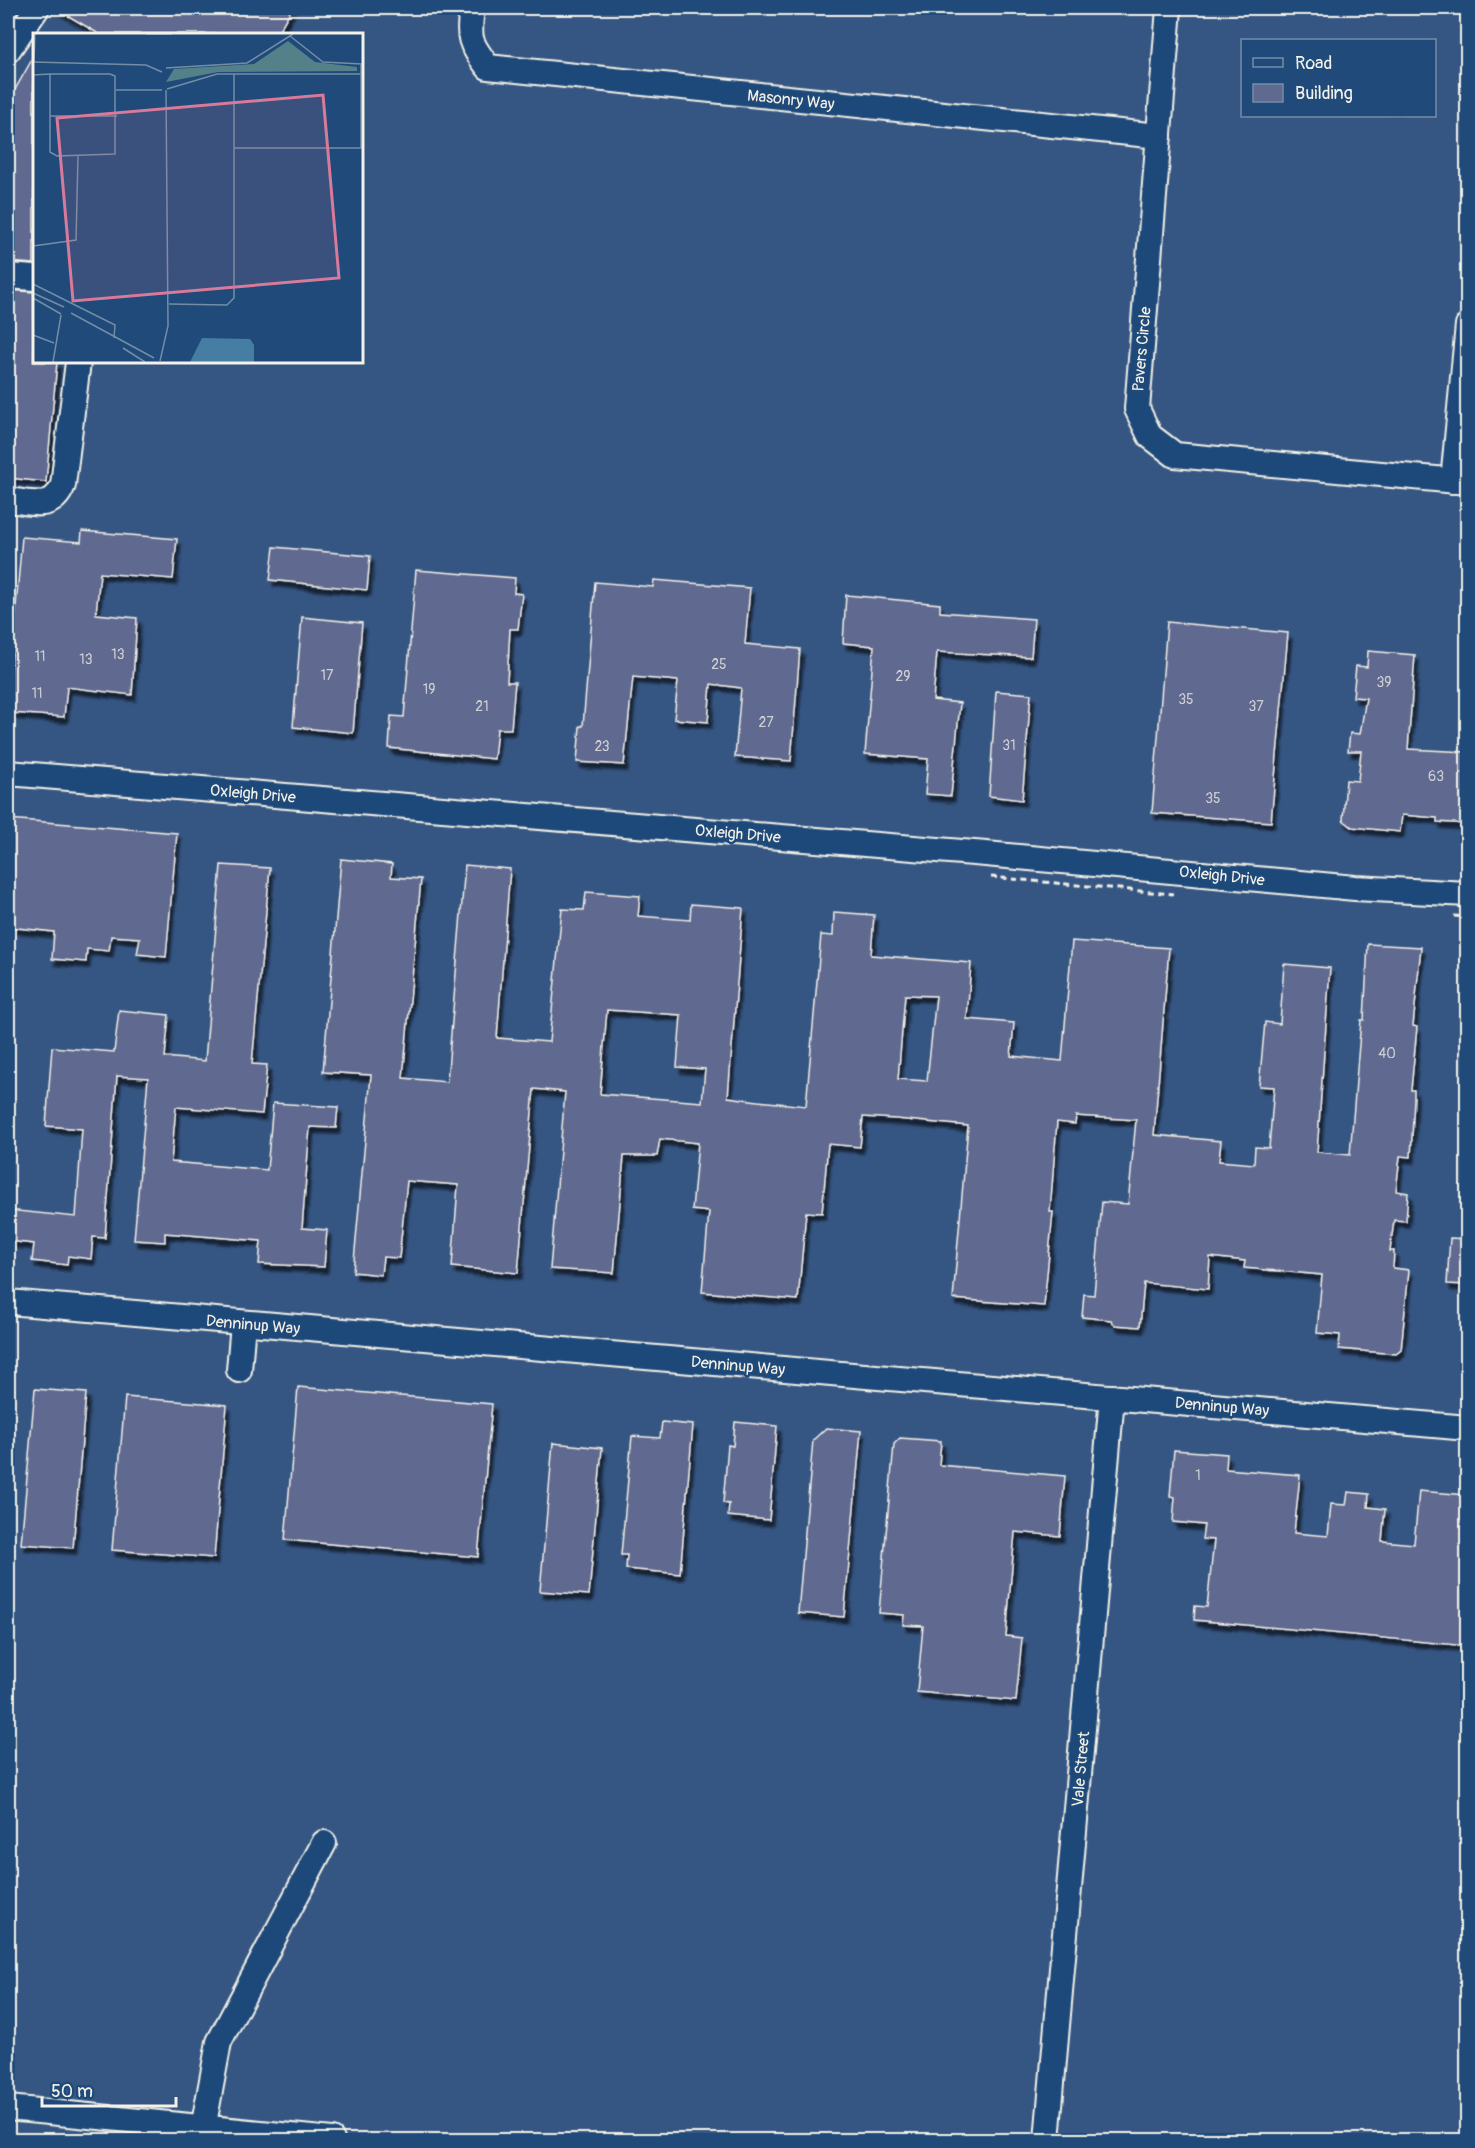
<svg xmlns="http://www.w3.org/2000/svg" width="1475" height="2148" font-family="Pangolin,sans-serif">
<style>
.built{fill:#365683;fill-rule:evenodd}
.building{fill:#606990;stroke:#f4f1e8;stroke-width:1.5;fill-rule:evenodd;filter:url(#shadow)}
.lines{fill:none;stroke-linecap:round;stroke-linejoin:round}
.minor-casing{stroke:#f4f1e8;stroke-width:28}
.path{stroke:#f4f1e8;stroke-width:3;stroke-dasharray:6 4.5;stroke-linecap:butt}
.minor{stroke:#1f4a7a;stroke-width:24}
.labels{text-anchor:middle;stroke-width:5;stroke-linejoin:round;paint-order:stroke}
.number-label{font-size:14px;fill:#cfcfd2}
.street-label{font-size:16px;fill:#f4f1e8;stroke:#1f4a7a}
.inset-road{fill:none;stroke:#748da6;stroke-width:1.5}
.view{fill:#d87a9a;fill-opacity:0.15;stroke:#d87a9a;stroke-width:3}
.inset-edge{fill:none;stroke:#f4f1e8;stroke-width:3}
</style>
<defs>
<filter id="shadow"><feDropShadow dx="3.5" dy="6" stdDeviation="1.5" flood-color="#0009"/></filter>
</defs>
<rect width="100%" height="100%" fill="#1f4a7a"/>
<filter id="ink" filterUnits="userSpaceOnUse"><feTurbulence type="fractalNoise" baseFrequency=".0167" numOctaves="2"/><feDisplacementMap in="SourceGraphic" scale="12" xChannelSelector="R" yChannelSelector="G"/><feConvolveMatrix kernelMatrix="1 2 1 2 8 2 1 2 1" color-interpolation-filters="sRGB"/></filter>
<g filter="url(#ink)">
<path class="built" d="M8,8H1467V2140H8ZM34,34H362V362H34ZM1242,40H1434V116H1242Z"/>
<g class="building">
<path d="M55,8H292L277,34H99Z"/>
<path d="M34,56V264L8,262V102Z"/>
<path d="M8,290L34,292V362H57L46,482L8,478Z"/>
<path d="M82,531L177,539L173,579L100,573L96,614L137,618L132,695L67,687L64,717L12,713L8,710V700L22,537L81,542Z"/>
<path d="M274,547L370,556L367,590L270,580Z"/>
<path d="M416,570L515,578L514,593L522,594L518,629H510L507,682H515L511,729H497L494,759L389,748L391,716L404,717Z"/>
<path d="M654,580L750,588L745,644L800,649L791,761L735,757L741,688L711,684L708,722L674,719L678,681L633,677L624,765L577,762L580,726H583L595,582L653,587Z"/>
<path d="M846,595L940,604V612L1034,619L1031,657L937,652L933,700L960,703L951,796L925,794L928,759L865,754L874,646L843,643Z"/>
<path d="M302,617L362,623L353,733L293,727Z"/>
<path d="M1167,622L1288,633L1271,822L1152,813Z"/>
<path d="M1368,651L1415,655L1408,749L1467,752V824L1437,822V818L1402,815L1400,832L1352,827L1343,820L1346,780L1358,781L1361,751H1348L1350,733L1360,734L1366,698L1353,697L1356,666L1367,667Z"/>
<path d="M996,691L1031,694L1022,800L989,796Z"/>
<path d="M8,819L177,833L166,957L137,954L140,938L111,936L109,951L87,949L86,962L52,959L54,932L8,927Z"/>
<path d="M341,859L392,864L391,877L421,879L403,1078L447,1082L465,865L510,869L497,1038L549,1042L562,909L584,910L586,892L640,896L638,916L690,920L691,904L743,908L728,1097L758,1101L806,1106L821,935L833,936L834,912L874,915L871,955L971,963L967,1019L1014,1023L1011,1056L1062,1061L1072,941L1169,948L1154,1135L1221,1141L1219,1161L1254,1164L1255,1147L1269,1148L1274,1087L1259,1086L1265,1022L1280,1024L1284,964L1330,968L1317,1152L1350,1155L1361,1020H1364L1368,944L1421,947L1413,1026L1417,1027L1411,1090H1414V1098L1411,1157L1400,1156L1396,1191L1408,1193L1406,1221L1394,1220L1390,1251H1394L1393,1268L1409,1270L1401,1350L1396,1354L1339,1349L1340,1335L1317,1333L1322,1275L1244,1268L1245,1261L1210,1257L1208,1289L1144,1283L1140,1327L1115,1325L1111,1320L1082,1317L1084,1294L1094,1295L1102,1202L1128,1204L1136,1120L1076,1116L1075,1124L1057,1122L1050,1212H1053L1044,1306L953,1299L968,1126L896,1119L863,1117L860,1147L828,1144L822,1213L806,1212L798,1300L702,1292L709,1212L692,1210L698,1143L660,1139L657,1156H624L614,1273L550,1269L565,1092L534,1089L518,1273L452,1267L458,1185L407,1181L399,1258L383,1257L381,1275L353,1272L371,1075L323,1072ZM905,995L936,996L927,1081L898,1079ZM607,1010L681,1015L677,1067L705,1069L702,1102L600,1094Z"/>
<path d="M221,865L270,868L252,1064L267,1065L262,1114L176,1107L171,1162L267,1170L273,1103L338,1107L336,1128L310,1127L302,1228L327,1230L324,1267L259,1264L261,1241L165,1233V1242L134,1240L148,1078L117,1076L105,1238L93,1237L91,1259L68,1256L67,1265L32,1261L34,1244L8,1241V1210L76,1217L82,1129L46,1126L52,1047L114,1052L119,1010L169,1015L165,1057L205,1061Z"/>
<path d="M1450,1238L1467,1239V1285L1447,1284Z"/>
<path d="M298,1387L492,1404L478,1557L285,1540Z"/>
<path d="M35,1389L86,1393L73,1548L21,1544Z"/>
<path d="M125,1397L227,1405L214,1558L112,1550Z"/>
<path d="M662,1422L693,1425L680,1574L626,1569L627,1555H621L632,1436L660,1438Z"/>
<path d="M735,1422L777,1426L769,1520L728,1516L729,1504L723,1503L728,1445L733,1446Z"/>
<path d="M826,1428L861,1431L844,1617L798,1613L813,1440Z"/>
<path d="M900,1438L941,1441L939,1465L1065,1476L1060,1536L1015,1532L1006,1636L1022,1638L1016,1701L917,1692L923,1626L903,1625L904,1615L879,1613L894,1444Z"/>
<path d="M553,1443L602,1448L589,1595L540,1591Z"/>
<path d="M1174,1450L1227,1454L1226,1469L1300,1475L1294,1533L1328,1536L1331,1504L1346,1505L1348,1492L1369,1494L1368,1507L1385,1509L1382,1541L1414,1544L1419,1491L1467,1495V1646L1194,1620L1195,1606L1207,1607L1214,1540L1202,1539L1204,1525L1173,1522L1175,1497L1170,1496Z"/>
</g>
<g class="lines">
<defs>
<g id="minor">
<path d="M472,8C468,39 469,42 488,67L1159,136"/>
<path d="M1169,8L1137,409L1150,436L1175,455L1468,482"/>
<path d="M8,50L37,8"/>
<path d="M8,276L34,278"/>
<path d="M1453,481L1468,325"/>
<path d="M8,500C32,502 52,512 63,485L78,362"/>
<path d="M8,773L986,854L1355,888L1468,894"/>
<path d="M8,1302L1468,1428"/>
<path d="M239,1370L243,1323"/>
<path d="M8,2108L332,2140"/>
<path d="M201,2140L219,2042L324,1843"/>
<path d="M1047,2140L1112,1397"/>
</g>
</defs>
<use href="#minor" class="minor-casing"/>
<g class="path">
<path d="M991,877L1173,894"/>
<path d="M1454,916L1468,917"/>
</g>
<use href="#minor" class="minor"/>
</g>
</g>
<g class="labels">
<g class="number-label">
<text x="118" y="659">13</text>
<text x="40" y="661">11</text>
<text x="86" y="664">13</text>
<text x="719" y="669">25</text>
<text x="327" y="680">17</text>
<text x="903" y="681">29</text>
<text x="1384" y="687">39</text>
<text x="429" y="694">19</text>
<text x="37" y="698">11</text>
<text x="1186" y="704">35</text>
<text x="482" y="711">21</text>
<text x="1256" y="711">37</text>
<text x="766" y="727">27</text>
<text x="1009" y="750">31</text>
<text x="602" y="751">23</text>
<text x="1436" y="781">63</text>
<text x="1213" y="803">35</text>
<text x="1387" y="1058">40</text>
<text x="1198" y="1480">1</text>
</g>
<g class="street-label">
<text transform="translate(791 99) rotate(6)" y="6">Masonry Way</text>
<text transform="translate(1141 349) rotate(-85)" y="6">Pavers Circle</text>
<text transform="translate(253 793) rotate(5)" y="6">Oxleigh Drive</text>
<text transform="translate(738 833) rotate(5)" y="6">Oxleigh Drive</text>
<text transform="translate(1222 875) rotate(6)" y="6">Oxleigh Drive</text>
<text transform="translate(253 1324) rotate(5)" y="6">Denninup Way</text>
<text transform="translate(738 1365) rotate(5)" y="6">Denninup Way</text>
<text transform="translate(1222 1406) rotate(5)" y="6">Denninup Way</text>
<text transform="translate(1080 1769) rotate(-85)" y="6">Vale Street</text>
</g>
</g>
<g transform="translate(33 33)">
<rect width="330" height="330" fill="#1f4a7a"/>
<path d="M255,8L282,29L324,34V38L185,39L133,49L141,36L221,31Z" fill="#538089"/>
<path d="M169,305L217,306L221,312V329H157Z" fill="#467da3"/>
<path class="inset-road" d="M113,1H139M257,3L290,29L329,31M0,29L113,32L129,39M1,29L2,1M328,31V115M133,35L214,30L260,1M0,42L17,41H77L82,43V121L24,123L17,119V41M134,56L184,41H328M83,57H129M17,83H84M201,115H330M0,213L43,207L45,123M0,251L82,292L81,305M0,260L31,274M0,265L28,281M136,271L194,272L201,265V41M38,280L121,325M0,302L21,310M90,315L112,329M127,328L135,293L133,57M20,329L28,282"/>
<path class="view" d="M290,62L306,245L40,268L24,85Z"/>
<rect width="330" height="330" class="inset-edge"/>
</g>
<rect width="1475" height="2148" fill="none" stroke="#1f4a7a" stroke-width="30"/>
<rect x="15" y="15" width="1445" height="2118" fill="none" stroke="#f4f1e8" stroke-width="2" filter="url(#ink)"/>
<rect x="1241" y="39" width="195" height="78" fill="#1f4a7a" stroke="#748da6" stroke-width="1.5"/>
<rect x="1253" y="58" width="30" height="9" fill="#1f4a7a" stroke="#748da6" stroke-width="1.5"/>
<text x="1295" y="69" font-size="18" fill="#f4f1e8">Road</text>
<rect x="1253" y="84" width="30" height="18" fill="#606990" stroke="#748da6" stroke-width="1.5"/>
<text x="1295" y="99" font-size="18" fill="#f4f1e8">Building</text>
<path d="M42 2097v9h134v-9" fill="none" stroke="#f4f1e8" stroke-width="3"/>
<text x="51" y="2097" font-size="18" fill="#f4f1e8" stroke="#1f4a7a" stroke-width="4.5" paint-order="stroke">50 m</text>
</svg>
